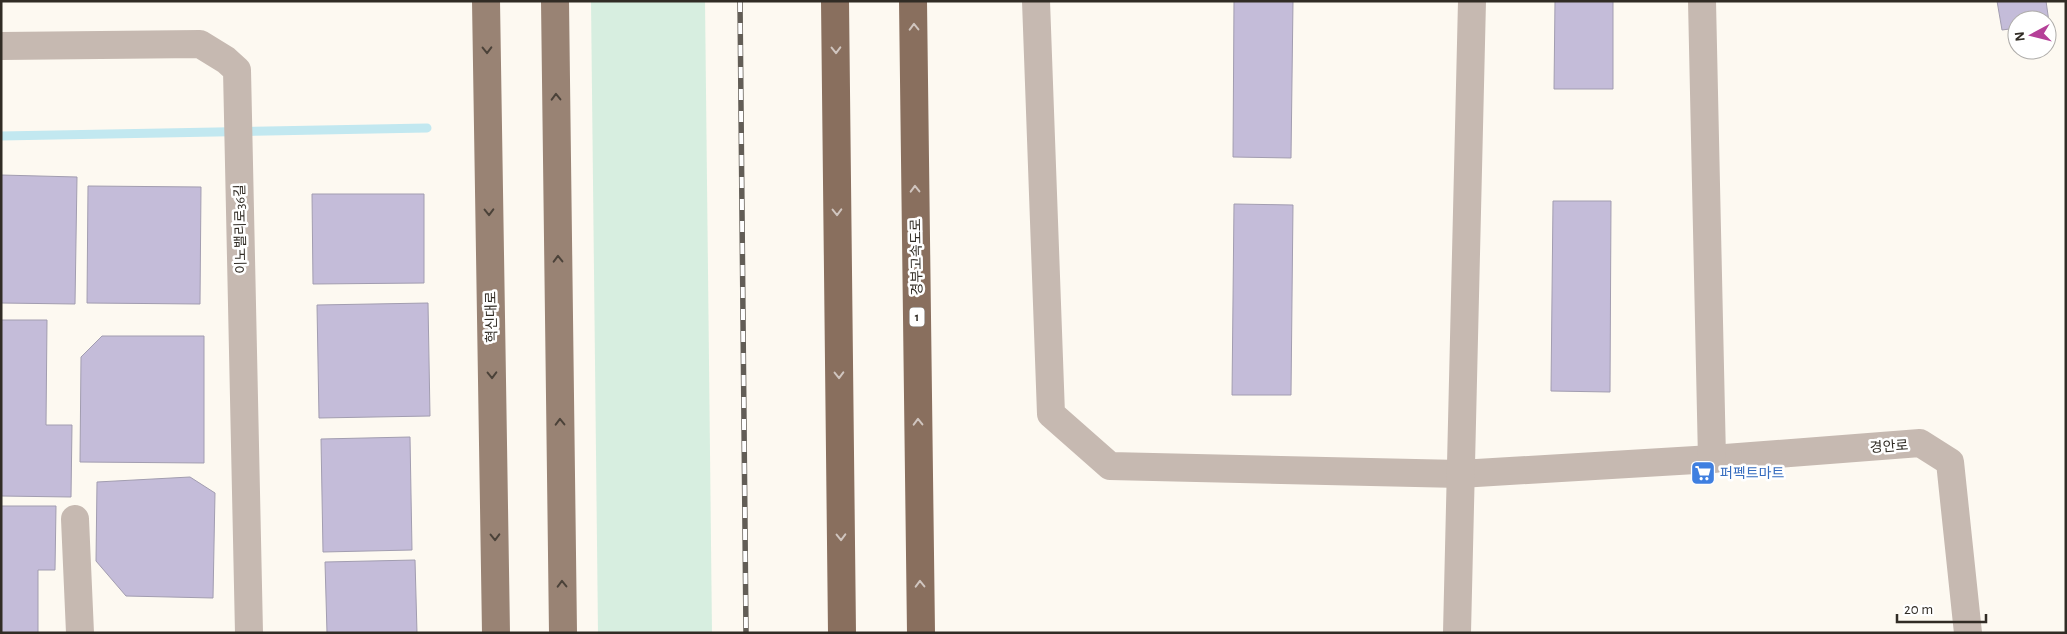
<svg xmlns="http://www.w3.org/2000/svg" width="2067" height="634" font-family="'Alegreya Sans','Noto Sans KR',sans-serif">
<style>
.green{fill:#d7eee0}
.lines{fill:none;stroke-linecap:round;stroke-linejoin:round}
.stream{stroke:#c2e8f0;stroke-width:9}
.building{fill:#c4bcd9;stroke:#a29db0}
.minor{stroke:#c6b9b1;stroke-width:28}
.major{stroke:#998374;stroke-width:28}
.highway{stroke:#896f5e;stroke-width:28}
.rail-casing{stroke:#625d56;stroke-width:5.5}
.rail{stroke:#fff;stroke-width:4;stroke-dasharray:11;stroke-linecap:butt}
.oneway{stroke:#d0c5bf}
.oneway2{stroke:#4b4239}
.labels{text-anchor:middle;stroke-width:5;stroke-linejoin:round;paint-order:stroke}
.shield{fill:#fff;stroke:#6f6b66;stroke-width:1}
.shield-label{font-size:12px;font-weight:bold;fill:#312c25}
.street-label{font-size:14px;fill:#312c25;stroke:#fff}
.shop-label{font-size:14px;fill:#366cbe;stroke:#fff;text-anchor:start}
</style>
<rect width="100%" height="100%" fill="#fdf9f1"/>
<path class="green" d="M591,1H705L712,633H598Z"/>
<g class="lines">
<path class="stream" d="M1,136L427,128"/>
</g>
<g class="building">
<path d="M1234,1H1293L1291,158L1233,157Z"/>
<path d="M1555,1H1613V89H1554Z"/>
<path d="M1997,1H2046L2049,22H2047V20H2017V28L2002,30Z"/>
<path d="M1,175L77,177L75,304L1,303Z"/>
<path d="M88,186L201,187L200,304L87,303Z"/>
<path d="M312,194H424V283L313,284Z"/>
<path d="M1553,201H1611L1610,392L1551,391Z"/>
<path d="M1234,204L1293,205L1291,395H1232Z"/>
<path d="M428,303L430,416L319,418L317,305Z"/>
<path d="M1,320H47L46,425H72L71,497L1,496Z"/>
<path d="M102,336H204V463L80,462L81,357Z"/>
<path d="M410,437L412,550L323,552L321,439Z"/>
<path d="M190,477L215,493L213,598L126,596L96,561L97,482Z"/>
<path d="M1,506H56L55,570H38V633H1Z"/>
<path d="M415,560L417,633H327L325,562Z"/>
</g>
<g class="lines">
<g class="minor">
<path d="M1036,1L1051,414L1110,466L1460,474L1712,459L1920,443L1950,462L1968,633"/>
<path d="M1702,1L1712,459"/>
<path d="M1,46L200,44L226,60L237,70L249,633"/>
<path d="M75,519L80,633"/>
<path d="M1457,633L1472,1"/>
</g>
<g class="major">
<path d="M486,1L496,633"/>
<path d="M555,1L563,633"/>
</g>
<g class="highway">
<path d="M835,1L842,633"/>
<path d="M913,1L921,633"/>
</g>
<defs>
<path id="rail" d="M740,1L746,633"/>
</defs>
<use href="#rail" class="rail-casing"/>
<use href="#rail" class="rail"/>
</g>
<defs><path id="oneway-chevron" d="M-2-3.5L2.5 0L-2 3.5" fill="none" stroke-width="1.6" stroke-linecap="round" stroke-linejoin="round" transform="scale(1.25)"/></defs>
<g class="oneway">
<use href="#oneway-chevron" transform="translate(914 27) rotate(-91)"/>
<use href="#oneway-chevron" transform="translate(836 50) rotate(89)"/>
<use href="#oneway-chevron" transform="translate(915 189) rotate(-91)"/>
<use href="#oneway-chevron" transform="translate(837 212) rotate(89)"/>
<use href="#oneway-chevron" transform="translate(839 375) rotate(89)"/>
<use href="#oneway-chevron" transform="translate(918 422) rotate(-91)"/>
<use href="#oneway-chevron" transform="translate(841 537) rotate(89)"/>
<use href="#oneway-chevron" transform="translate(920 584) rotate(-91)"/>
</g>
<g class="oneway2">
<use href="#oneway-chevron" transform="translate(487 50) rotate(89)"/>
<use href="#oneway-chevron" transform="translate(556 97) rotate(-91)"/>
<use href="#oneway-chevron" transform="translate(489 212) rotate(89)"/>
<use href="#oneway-chevron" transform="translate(558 259) rotate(-91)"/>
<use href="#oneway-chevron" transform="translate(492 375) rotate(89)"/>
<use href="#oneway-chevron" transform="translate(560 422) rotate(-91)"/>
<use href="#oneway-chevron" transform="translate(495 537) rotate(89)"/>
<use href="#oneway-chevron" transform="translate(562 584) rotate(-91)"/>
</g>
<defs>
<symbol id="supermarket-square" viewBox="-11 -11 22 22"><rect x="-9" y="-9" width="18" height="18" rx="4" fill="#3f7fe0" stroke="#fff"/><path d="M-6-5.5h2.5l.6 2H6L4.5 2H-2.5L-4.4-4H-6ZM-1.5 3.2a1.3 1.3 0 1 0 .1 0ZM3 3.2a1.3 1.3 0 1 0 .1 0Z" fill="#fff"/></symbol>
</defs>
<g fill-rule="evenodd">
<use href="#supermarket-square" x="1689" y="459" width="28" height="28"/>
</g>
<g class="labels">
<rect class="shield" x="909.5" y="307.5" width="15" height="19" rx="4"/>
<g class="shield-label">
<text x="917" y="321">1</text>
</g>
<g class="street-label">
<text transform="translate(240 229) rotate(-91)" y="5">이노밸리로36길</text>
<text transform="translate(916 257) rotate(-91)" y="5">경부고속도로</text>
<text transform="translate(491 317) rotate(-91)" y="5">혁신대로</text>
<text transform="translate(1889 446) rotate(-4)" y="5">경안로</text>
</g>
<g class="shop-label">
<text x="1720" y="478">퍼펙트마트</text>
</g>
</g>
<rect width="2067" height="634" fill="none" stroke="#312c25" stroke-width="5"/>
<g transform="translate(2032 35) rotate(263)"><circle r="24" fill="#ffffff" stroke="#adaba8"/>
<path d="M0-4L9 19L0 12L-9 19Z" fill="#b54098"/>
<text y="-8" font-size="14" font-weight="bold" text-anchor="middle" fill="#312c25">N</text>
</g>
<path d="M1897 614v8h89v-8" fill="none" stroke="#312c25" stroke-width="2.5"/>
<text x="1904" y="614" font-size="15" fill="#312c25" stroke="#ffffff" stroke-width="4" paint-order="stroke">20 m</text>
</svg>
